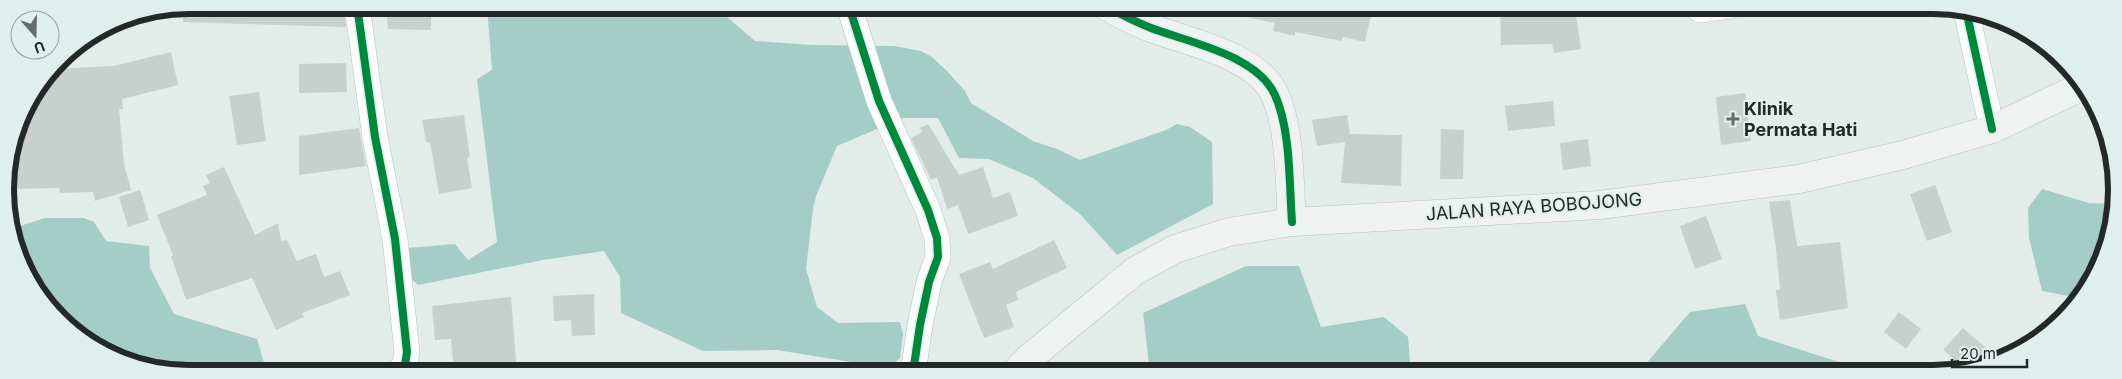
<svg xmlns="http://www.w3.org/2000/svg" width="2122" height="379" font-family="Inter,sans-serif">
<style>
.forest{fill:#a4cec5}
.building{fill:#c8d0ce}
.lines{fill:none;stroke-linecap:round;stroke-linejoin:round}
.street-casing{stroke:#bac1bf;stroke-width:26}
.secondary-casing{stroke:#bac1bf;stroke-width:29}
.street{stroke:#fbfcfc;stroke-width:25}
.secondary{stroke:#eef3f2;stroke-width:28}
.cycleway-casing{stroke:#dfefeb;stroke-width:11}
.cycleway{stroke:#00873e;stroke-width:8}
.poi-dot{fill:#666d6c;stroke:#dfefeb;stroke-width:2}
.labels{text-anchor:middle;stroke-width:4;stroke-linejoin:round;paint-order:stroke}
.poi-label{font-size:18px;font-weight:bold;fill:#232928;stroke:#dfefeb;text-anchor:start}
.street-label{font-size:18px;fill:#232928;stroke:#dfefeb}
.rim{fill:none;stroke:#232928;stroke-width:6}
</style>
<rect width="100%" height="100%" fill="#e2ece9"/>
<g class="forest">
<path d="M485,5H717L719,10L755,41L812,45L894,46L921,51L932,57L947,71L965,91L971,103L1033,141L1057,149L1080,160L1166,130L1177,124L1190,127L1212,142L1213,204L1117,255L1081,215L1033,178L989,159L959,158L938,118H903L837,146L816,196L813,209L806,269L817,307L838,323L900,322L903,334L900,358L888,368L777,350L703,351L621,313L620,277L604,251L543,260L418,285L409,277L407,248L455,244L468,260L497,242L477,79L492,70L487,6Z"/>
<path d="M2042,189L2089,203L2115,204V213L2098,271L2079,298L2042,291L2029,238L2028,208Z"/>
<path d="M45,218H84L94,222L106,241L149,246L150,268L174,314L257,339L267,373L166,372L98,349L51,311L15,249L13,234L23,225Z"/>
<path d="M1246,266H1299L1321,327L1384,317L1408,337L1411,373H1150L1143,313Z"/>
<path d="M1745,304L1758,336L1848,365L1860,374L1638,373L1690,312Z"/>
</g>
<g class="building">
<path d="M190,5H343L346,27L183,22L184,6Z"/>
<path d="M386,5H431V30L388,29Z"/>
<path d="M1237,6H1373L1365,42L1343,37L1342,41L1295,32V36L1273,31L1275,23L1236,15Z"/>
<path d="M1500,6H1527V15L1575,8L1581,49L1554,53L1552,44L1501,45Z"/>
<path d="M171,52L178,85L122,99L123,109H119L124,164L131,190L95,201L93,192L60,193L59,188L7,189L5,178L19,119L52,69L114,66Z"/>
<path d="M346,63L347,92L299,93V64Z"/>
<path d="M259,92L266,141L237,145L229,96Z"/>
<path d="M1745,93L1751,141L1721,145L1716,97Z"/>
<path d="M1553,101L1555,126L1508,131L1505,106Z"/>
<path d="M464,115L470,157L467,158L472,188L439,194L430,142H426L422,120Z"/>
<path d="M1347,115L1350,134L1402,135L1401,186L1341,183L1345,142L1317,146L1312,120Z"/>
<path d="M928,124L959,175L983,167L993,198L1010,192L1018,216L968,234L958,205L947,209L937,177L931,180L911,138L922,132L920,128Z"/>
<path d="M359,128L366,166L299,175V136Z"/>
<path d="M1441,129L1464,130L1463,179H1440Z"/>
<path d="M1588,139L1591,166L1563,170L1560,143Z"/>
<path d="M224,167L255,235L278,223L281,241L287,240L297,261L316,254L324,277L340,271L350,295L302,313L304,317L276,330L252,278L186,300L171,256L173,255L157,215L207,195L203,186L210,183L206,175Z"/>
<path d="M1935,185L1952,232L1927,241L1910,194Z"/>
<path d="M140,190L149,220L128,227L119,197Z"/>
<path d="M1790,200L1797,246L1840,242L1848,308L1780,320L1776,290L1780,289L1776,248L1769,202Z"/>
<path d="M1706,216L1722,259L1695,269L1680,226Z"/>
<path d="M1054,240L1067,268L1016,292L1018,300L1006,305L1014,327L984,338L959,274L990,262L993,269Z"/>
<path d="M594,294L595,335L572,336L571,320L554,321L553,296Z"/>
<path d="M511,297L517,373H454L451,339L435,340L432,306Z"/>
<path d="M1899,312L1921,329L1906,349L1884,332Z"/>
<path d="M1963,328L1999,359L1945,374H1938L1953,358L1943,350Z"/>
</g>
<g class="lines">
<defs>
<g id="street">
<path d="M357,5L375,137L395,239L407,352L405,365L397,373"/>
<path d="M849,6L879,101L928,210L937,238L938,257L929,282L920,325L913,373"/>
<path d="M1700,10L1730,6"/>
<path d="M1966,10L1992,129"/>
</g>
<g id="secondary">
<path d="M1106,6C1120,14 1136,22 1151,28C1188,42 1257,55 1275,95C1291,131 1289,183 1292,222"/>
<path d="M1015,373L1028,359L1135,271L1175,249L1229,232L1292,222L1600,205L1799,179L1903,155L1992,129L2083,86"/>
</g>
</defs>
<use href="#street" class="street-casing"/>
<use href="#secondary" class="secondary-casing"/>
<use href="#street" class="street"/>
<use href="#secondary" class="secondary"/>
<defs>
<g id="cycleway">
<path d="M357,5L375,137L395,239L407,352L405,365L397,373"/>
<path d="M849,6L879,101L928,210L937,238L938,257L929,282L920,325L913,373"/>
<path d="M1106,6C1120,14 1136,22 1151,28C1188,42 1257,55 1275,95C1291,131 1289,183 1292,222"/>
<path d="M1966,10L1992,129"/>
</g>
</defs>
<use href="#cycleway" class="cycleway-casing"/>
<use href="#cycleway" class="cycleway"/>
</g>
<path class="poi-dot" d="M1730.5 111.5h5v5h5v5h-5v5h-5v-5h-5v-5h5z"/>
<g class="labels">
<g class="poi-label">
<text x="1744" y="115">Klinik<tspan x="1744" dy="21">Permata Hati</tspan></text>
</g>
<g class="street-label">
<text transform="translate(1534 207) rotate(-4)" y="6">JALAN RAYA BOBOJONG</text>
</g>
</g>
<path d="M0 0H2122V379H0ZM189 14H1933A175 175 0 0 1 2108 189V190A175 175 0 0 1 1933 365H189A175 175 0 0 1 14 190V189A175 175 0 0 1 189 14Z" fill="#dfefeb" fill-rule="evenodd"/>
<path class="rim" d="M189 14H1933A175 175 0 0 1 2108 189V190A175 175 0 0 1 1933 365H189A175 175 0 0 1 14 190V189A175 175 0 0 1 189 14Z"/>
<g transform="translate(35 35) rotate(160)"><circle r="24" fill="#dfefeb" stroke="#94a09d"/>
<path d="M0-4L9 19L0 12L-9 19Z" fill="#666d6c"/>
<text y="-8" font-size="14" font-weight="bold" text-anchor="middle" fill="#232928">U</text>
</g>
<path d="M1952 359v8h75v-8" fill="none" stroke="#232928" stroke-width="2.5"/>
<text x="1960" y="359" font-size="15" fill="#232928" stroke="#dfefeb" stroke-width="4" paint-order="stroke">20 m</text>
</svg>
